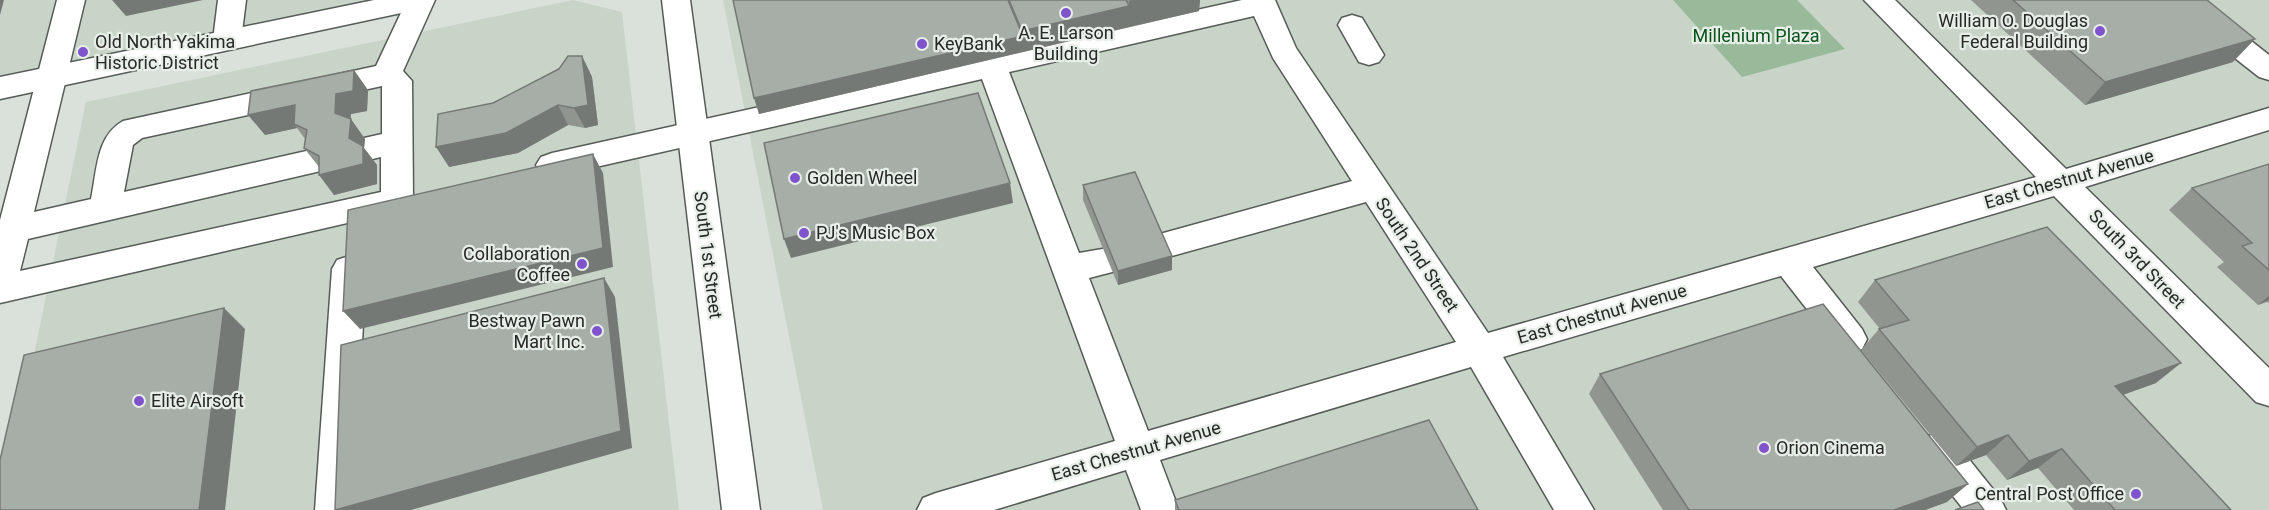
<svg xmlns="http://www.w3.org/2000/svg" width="2269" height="510" font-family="Roboto,sans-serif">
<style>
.built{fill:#c9d4c9}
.green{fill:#98ba9a}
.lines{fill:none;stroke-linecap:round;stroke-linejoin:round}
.minor-casing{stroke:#555b56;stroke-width:3}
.major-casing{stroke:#555b56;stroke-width:3}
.minor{fill:#fff;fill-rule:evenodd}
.major{fill:#fff;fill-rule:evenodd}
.wall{fill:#909590}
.shaded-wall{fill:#757975}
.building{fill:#a7ada7;stroke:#757975;stroke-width:1.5}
.poi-dot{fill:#7f53cc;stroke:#e7eee7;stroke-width:2}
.labels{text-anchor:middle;stroke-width:4.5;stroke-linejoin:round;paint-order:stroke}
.poi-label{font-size:18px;fill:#272927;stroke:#e7eee7;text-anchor:start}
.park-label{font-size:18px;fill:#08521b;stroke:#e7eee7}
.street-label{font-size:18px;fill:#272927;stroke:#e7eee7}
</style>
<rect width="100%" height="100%" fill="#dae1da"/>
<g class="built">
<path d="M0,0H420L0,87Z"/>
<path d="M573,0L622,12L679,510H2L86,102Z"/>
<path d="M723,0H2269V510H823Z"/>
</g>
<path class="green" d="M1673,0H1797L1845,49L1742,77Z"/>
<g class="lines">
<defs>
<g id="minor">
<path d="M57,0H85L34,212L91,199C97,171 96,136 123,121L376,66L407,0H435L403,71L412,81L413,200L408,209L0,303V220ZM382,86V134L124,192L133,145L142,138ZM381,157V192L20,271L28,239Z"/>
<path d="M218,0H246L241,40L237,47L227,50L217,47L213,40Z"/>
<path d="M1242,0H1275L1296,48L1488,333L2036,177L1864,0H1895L2066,169L2269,108V130L2085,187L2269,368V406L2256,402L2054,196L1813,267L1862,329L1867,339L1862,349L1850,354L1838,349L1781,276L1503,357L1594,510H1554L1471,367L1160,460L1179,510H1141L1126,470L994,510H917L923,498L936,493L1115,441L982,79L552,177L541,173L536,165L541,157L552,153ZM1254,16L1273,58L1352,181L1149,237L1145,246L1149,255L1161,259L1366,202L1456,342L1148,431L1089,278L1120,270L1125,261L1120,252L1108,248L1079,253L1009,72Z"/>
<path d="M2166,0H2199L2269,55V80L2259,77L2170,7Z"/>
<path d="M1352,15L1362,18L1384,55L1379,62L1369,65L1359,62L1338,25L1342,18Z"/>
<path d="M349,256L361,260L366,269L353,510H315L332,269L337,260Z"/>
<path d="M1938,433L1951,437L2000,498L2006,510H1964L1925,461L1920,449L1925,437Z"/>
</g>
<g id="major">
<path d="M374,0H434L430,7L420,9L0,99V77Z"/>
<path d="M662,0H690L760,510H722Z"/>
</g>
</defs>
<use href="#minor" class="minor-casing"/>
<use href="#major" class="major-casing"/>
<use href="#minor" class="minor"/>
<use href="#major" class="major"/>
</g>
<g class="wall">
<path d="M733,0H1200L1199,11L759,114Z"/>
<path d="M1971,0H2207L2233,62L2085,105Z"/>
<path d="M582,56L592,77L598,125L585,128L568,125L518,153L449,167L493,103Z"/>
<path d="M368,90L367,111L351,114L350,119L365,139L364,148L377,165V184L334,195L319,167L304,148L305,139L297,128L265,135Z"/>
<path d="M2269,164V303L2267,302L2258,305L2217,267L2224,262L2169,210L2192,188Z"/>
<path d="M1083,185L1172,270L1118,285L1083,200Z"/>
<path d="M1875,280L2156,383L2123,395L2231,510H2074L2038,468L2007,480L1986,455L1956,466L1861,350L1879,329H1880L1858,302Z"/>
<path d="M1600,374L1947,502L1925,510H1663L1589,394Z"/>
<path d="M1175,500L1478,510H1175Z"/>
</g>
<g class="shaded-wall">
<path d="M0,0H4L0,15Z"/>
<path d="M112,0H203L126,16Z"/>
<path d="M1132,0H1200L1199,11L1129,27V1Z"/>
<path d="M1129,6V27L759,114L754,98L1023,36L1022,31Z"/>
<path d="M2255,39L2233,62L2085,105L2105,82Z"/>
<path d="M582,56L592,77L598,125L585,128L574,108Z"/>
<path d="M354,70L368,90L367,111L351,114L350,126L351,119L365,139L364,148L377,165V184L334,195L319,175L335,113L336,94Z"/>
<path d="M295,105L294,124L297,128L265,135L248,115Z"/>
<path d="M558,105L568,125L518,153L449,167L436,147Z"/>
<path d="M593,154L603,173L613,267L360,329L343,311Z"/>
<path d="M1010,183L1013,203L791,258L784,239Z"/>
<path d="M1172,256V270L1118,285V271Z"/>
<path d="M604,278L615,297L632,448L411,510H336Z"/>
<path d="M2269,296V300L2258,305Z"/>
<path d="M224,308L245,329L225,510H199Z"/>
<path d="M2181,363L2156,383L2091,406L2115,386Z"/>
<path d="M2008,435L1986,455L1956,466L1977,447Z"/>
<path d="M2062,449L2038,468L2007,480L2029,461Z"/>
<path d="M1968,484L1947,502L1925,510H1894Z"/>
</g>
<g class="building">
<path d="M733,0H1008L1023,36L754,98Z"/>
<path d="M1009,0H1126L1129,6L1022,31Z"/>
<path d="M2013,0H2207L2255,39L2105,82Z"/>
<path d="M568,56H582L588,105L574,108L558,105L506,133L436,147L438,114L493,103L559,69Z"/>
<path d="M354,70L353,91L336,94L335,113L351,119L349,138L363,146V164L319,175V156L304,148L307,130L294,124L295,105L248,115L251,91Z"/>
<path d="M978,93L1010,183L784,239L764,143Z"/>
<path d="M593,154L603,248L343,311L348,210Z"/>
<path d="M2269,164V270L2242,246L2252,243L2192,188Z"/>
<path d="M1135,172L1172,256L1118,271L1083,185Z"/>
<path d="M2047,227L2181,363L2115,386L2231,510H2115L2062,449L2029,461L2008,435L1977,447L1879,329L1909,320L1875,280Z"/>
<path d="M604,278L621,431L335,510L341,345Z"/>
<path d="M1823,304L1968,484L1894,510H1689L1600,374Z"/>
<path d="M224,308L199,510H0V460L24,355Z"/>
<path d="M1429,420L1478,510H1179L1175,500Z"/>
<path d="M1978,502L1984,510H1955Z"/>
</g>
<g class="poi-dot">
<circle cx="1066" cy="13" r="6"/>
<circle cx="2100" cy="31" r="6"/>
<circle cx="922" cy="44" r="6"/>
<circle cx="83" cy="52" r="6"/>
<circle cx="795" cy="178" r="6"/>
<circle cx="804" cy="233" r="6"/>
<circle cx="582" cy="264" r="6"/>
<circle cx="597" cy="331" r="6"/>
<circle cx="139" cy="401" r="6"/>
<circle cx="1764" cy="448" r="6"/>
<circle cx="2136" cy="494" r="6"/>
</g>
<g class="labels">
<g class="poi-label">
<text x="2088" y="27" text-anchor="end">William O. Douglas<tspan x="2088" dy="21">Federal Building</tspan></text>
<text x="1066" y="39" text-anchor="middle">A. E. Larson<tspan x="1066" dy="21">Building</tspan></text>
<text x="95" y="48">Old North Yakima<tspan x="95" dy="21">Historic District</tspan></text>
<text x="934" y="50">KeyBank</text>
<text x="807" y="184">Golden Wheel</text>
<text x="816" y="239">PJ's Music Box</text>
<text x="570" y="260" text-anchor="end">Collaboration<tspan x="570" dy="21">Coffee</tspan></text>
<text x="585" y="327" text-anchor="end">Bestway Pawn<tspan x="585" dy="21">Mart Inc.</tspan></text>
<text x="151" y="407">Elite Airsoft</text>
<text x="1776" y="454">Orion Cinema</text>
<text x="2124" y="500" text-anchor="end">Central Post Office</text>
</g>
<g class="park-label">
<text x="1756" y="42">Millenium Plaza</text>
</g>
<g class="street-label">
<text transform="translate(2069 179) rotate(-16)" y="6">East Chestnut Avenue</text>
<text transform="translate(708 255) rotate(83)" y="6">South 1st Street</text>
<text transform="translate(1417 255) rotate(56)" y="6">South 2nd Street</text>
<text transform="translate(2137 259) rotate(46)" y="6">South 3rd Street</text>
<text transform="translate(1602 314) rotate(-16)" y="6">East Chestnut Avenue</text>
<text transform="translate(1136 451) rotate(-16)" y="6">East Chestnut Avenue</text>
</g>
</g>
</svg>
